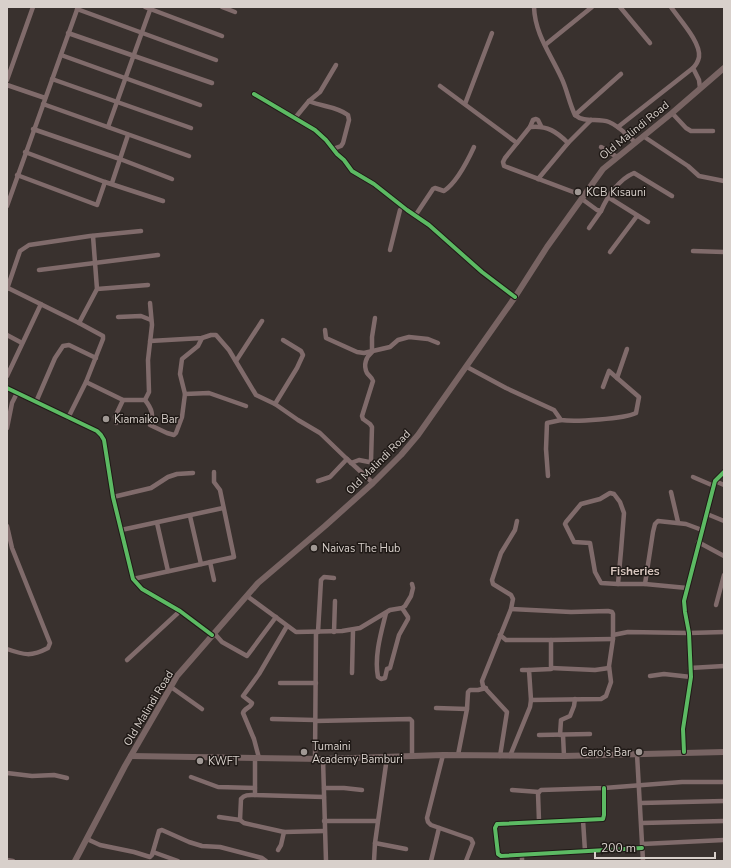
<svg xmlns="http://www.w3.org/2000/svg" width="731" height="868" font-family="'Nunito Sans',sans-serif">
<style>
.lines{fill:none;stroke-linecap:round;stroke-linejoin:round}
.minor{stroke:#806b6b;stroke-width:4.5}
.secondary{stroke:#786463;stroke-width:6}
.cycleway-casing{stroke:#1f1916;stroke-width:6}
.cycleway{stroke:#5cba63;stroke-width:4}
.poi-dot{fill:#a09894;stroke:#1f1916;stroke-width:1.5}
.labels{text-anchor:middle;stroke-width:3;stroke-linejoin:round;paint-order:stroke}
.street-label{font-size:11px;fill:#d8d0cb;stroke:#1f1916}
.poi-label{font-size:11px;fill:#d8d0cb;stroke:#1f1916;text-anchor:start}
.neighbourhood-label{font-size:12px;font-weight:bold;fill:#d7c6be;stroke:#1f1916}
</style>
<rect width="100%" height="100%" fill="#39312e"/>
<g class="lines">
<g class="minor">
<path d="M145,7L222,36"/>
<path d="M222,7L235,12"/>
<path d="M534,7C535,34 550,53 561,77C567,89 569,103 575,115C584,123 598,118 609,122C619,126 627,135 635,142"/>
<path d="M620,7L650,43"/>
<path d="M77,9L216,60"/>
<path d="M68,33L212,83"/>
<path d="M545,45L592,7"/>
<path d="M61,55L200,105"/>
<path d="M693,68L699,80L700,88"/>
<path d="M52,79L191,128"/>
<path d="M7,80L33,7"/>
<path d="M7,85L45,98"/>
<path d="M440,86L517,143"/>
<path d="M254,94L315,130L326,140L337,154L344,160L352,171L374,184L407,210L429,225L482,272L515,297"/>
<path d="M309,101C322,107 336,106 348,115L349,120L343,143L341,146L333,149"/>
<path d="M43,104L189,156"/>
<path d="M465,104L492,33"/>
<path d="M672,113L686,128L691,131H713"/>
<path d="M575,115L621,74"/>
<path d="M295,118L309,101L320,92L336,65"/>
<path d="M108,127L151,7"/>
<path d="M530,127L533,120L536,119L538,120L541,126"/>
<path d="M618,127L693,68C696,65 698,62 699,57C701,42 679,19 671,7"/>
<path d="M33,129L120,159L172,179"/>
<path d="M643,136L688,166L699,176L724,181"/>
<path d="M568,143C557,132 547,125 530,127L505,158L503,162L504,166L584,196"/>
<path d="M601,147L617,157"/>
<path d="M25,152L105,182L163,201"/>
<path d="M17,175L97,205L105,182"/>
<path d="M538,179L568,143L591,120"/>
<path d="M112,183L128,135"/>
<path d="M608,197L648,222"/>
<path d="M582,199L597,210L601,211C607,197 619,179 634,173L672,196"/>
<path d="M7,206L78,7"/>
<path d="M415,216L433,189L435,188L444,191C456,183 468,160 474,147"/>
<path d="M589,228L601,211"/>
<path d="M390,250L400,210"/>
<path d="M693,251L724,252"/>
<path d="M610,252L637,216"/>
<path d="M39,270L158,255"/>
<path d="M8,288L79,323L103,336V339L86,382L68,418"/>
<path d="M7,289L20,251L29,245L90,236L141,231"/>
<path d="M97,289L148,285"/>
<path d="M118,317L141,316L151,320"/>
<path d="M79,323L97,289L93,236"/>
<path d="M325,330L326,338L357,352L364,353L390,347L398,340L409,337L428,339L438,343"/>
<path d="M7,335L22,343"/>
<path d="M150,341L202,338L211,335H216L229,350L256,395L275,404L298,420L320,433L347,459"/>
<path d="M236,361L262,321"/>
<path d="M467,367L506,388L554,410L561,420C575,422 624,419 636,413L639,397L609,371L603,387"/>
<path d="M7,376L41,304"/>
<path d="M617,378L627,349"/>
<path d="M86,382L123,400H145C152,409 154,415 150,425L167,433L174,435L176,433L182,417L185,394L209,393L246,406"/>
<path d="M7,388L97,431L101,435L104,440L113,497L133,579L142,589L180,611L212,635"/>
<path d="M185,394L180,374L182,359L198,346L202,338"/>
<path d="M145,400L149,392L148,360L152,325L150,303"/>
<path d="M36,402L55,358L63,346L69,345L96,358"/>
<path d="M275,404L297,368L303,355L301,351L283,340"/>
<path d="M116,423L115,417L123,400"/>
<path d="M7,428L12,403L17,393"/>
<path d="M351,463L359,460L369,462L371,461L372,427L370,424L363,419L362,416L373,381C372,377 369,376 367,373C363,365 366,357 372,352V337L375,318"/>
<path d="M548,476L546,449L547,423L561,420"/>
<path d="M693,477L714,486"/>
<path d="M318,481L330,477L347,459L373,483"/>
<path d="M715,481L724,485"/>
<path d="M671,492L678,522"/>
<path d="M610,493L614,494L620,502L624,513L621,551L618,584L601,583L595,572L590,543L574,542L565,524L566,522L581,504L600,499Z"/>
<path d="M113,497L151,488L168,477L177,474L193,473"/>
<path d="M707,514L724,521"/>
<path d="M190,516L201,564"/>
<path d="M157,523L168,571"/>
<path d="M7,526L12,548L50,643L48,648C31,657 24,655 7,649"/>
<path d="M121,530L223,508"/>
<path d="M698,542L724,556"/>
<path d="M210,562L214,580"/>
<path d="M133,579L234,557L220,490L214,482V472"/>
<path d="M618,584H645"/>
<path d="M687,588L645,584L653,532L655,524L658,521L686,524L702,530"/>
<path d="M247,596L296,632L342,631L360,628L390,610L402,608L405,606L411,596L413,588L412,584"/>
<path d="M716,605L724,575"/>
<path d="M511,609L571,612L608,611L612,612L613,614V639L609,666L611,682L606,696L601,699L531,700"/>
<path d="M386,613C381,633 374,656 378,677L381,679L385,678L387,669L390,668L399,635L408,619V617L402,608"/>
<path d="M318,632L321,580L324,577L334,578"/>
<path d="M334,632L335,601"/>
<path d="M214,633L222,642L247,656L276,617"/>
<path d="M500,635L506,640H551"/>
<path d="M613,635L628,632L689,633L724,632"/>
<path d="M127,660L180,611"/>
<path d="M551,668L595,670L609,668"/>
<path d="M690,668L724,666"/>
<path d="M522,670H529"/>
<path d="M352,673L353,630"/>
<path d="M650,676L664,674L691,677"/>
<path d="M280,683H316"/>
<path d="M171,687L202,709"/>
<path d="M436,708L467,709"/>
<path d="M272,719L315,720"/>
<path d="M315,721L410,719L412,721V756"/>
<path d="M539,735L590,734"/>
<path d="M560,735L561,720L570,716L574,706L575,699"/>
<path d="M563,735L564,756"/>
<path d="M684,752L683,729L691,677L689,633L685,612L684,601L715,481L724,472"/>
<path d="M637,754L643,861"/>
<path d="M443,755L427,818L428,822L431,825L471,839L473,843L466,861"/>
<path d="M458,755L467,709L468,692L470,690H478L486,688"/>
<path d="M500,756L507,712L483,686L482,681L511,609L513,599L511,595L493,584L492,580L501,553L515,530L517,521"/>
<path d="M510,756L530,707L531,700L529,670L551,669V640L613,639"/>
<path d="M387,757L375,843L406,849"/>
<path d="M255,758V795L324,797"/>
<path d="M259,758L254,739L243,713C244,708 251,708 252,703L243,696L259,674L287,626"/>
<path d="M315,759L316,632"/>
<path d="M323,759L326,861"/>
<path d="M7,773L32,776L54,775L67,778"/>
<path d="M191,777L218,787L255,788"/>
<path d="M324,788H344L362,790"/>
<path d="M604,788V815L603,819L497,824L495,828L498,854L501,856L642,848"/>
<path d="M512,790L539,792"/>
<path d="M641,803L724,801"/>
<path d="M219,817L240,820L244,823L284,832L324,831"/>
<path d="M240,820L241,799C245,794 250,795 255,795"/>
<path d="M583,820L585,851"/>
<path d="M324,821H377"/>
<path d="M539,821L538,793L541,790L604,788L682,782H724"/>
<path d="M642,823L724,821"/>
<path d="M87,839L100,845L134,852L150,857L152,855L159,831L162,830L189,842L202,846L220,847L262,858L266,861"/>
<path d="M642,844L724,840"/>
<path d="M278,850L281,845L284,832"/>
<path d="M153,852L178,861"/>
<path d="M522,855V861"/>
<path d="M7,860L13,861"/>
<path d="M374,861L375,843"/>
<path d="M431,861L439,828"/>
</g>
<g class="secondary">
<path d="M131,756L323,759L443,755L564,756L724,752"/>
<path d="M75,861L125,766L177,676L258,583L325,526L373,483L401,455L418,435L515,297L547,247L603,169L672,113L724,68"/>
</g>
<defs>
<g id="cycleway">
<path d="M254,94L315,130L326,140L337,154L344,160L352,171L374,184L407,210L429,225L482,272L515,297"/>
<path d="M7,388L97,431L101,435L104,440L113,497L133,579L142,589L180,611L212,635"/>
<path d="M684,752L683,729L691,677L689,633L685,612L684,601L715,481L724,472"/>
<path d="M604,788V815L603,819L497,824L495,828L498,854L501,856L642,848"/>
</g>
</defs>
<use href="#cycleway" class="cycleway-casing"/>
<use href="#cycleway" class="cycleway"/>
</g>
<g class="poi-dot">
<circle cx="578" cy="192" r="4"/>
<circle cx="106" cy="419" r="4"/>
<circle cx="314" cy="548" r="4"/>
<circle cx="304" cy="752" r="4"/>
<circle cx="639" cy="752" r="4"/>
<circle cx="200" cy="761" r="4"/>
</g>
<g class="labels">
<g class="street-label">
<text transform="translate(634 130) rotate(-39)" y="4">Old Malindi Road</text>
<text transform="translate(378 462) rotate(-45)" y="4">Old Malindi Road</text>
<text transform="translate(148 708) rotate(-59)" y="4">Old Malindi Road</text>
</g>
<g class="poi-label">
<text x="586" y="196">KCB Kisauni</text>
<text x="114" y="423">Kiamaiko Bar</text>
<text x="322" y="552">Naivas The Hub</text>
<text x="312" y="750">Tumaini<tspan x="312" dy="13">Academy Bamburi</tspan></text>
<text x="631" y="756" text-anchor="end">Caro's Bar</text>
<text x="208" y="765">KWFT</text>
</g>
<g class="neighbourhood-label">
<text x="635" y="575">Fisheries</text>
</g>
</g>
<rect width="731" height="868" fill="none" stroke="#d8d0cb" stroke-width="16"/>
<path d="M595 852v6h120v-6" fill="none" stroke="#d8d0cb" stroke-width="2"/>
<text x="601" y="852" font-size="12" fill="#d8d0cb" stroke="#1f1916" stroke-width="3" paint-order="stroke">200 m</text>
</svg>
